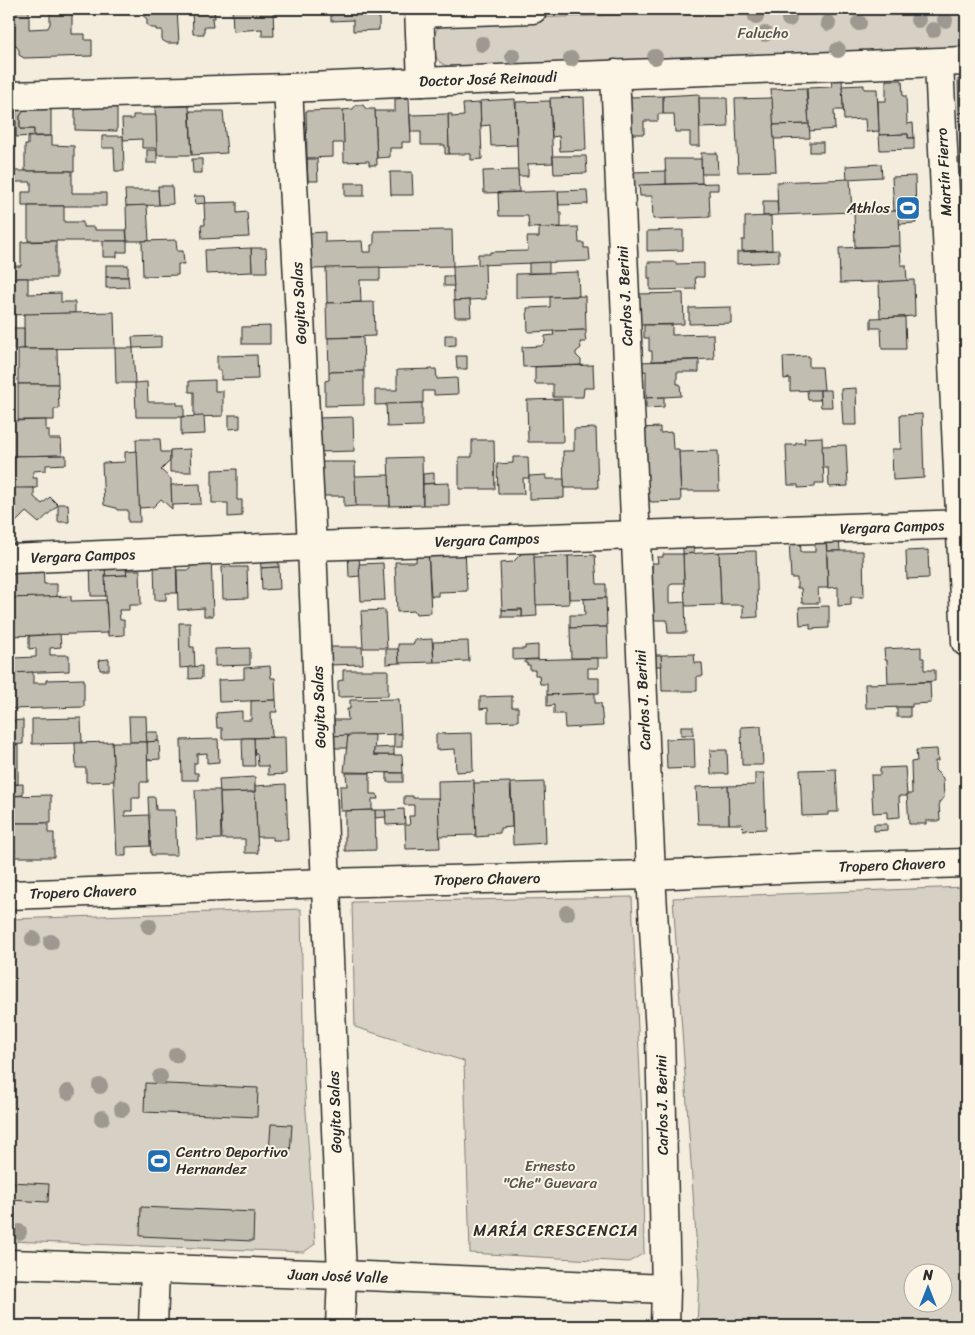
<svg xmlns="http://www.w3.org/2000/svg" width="975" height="1335" font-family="Sriracha,sans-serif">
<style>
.green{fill:#d6d1c4;stroke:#807e78;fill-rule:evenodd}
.building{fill:#c2bdb1;stroke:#2b2b2b}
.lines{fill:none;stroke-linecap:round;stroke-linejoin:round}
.minor-casing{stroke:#2b2b2b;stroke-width:31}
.minor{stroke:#fcf5e5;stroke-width:28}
.tree{fill:#9d9990}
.labels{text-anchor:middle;stroke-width:4;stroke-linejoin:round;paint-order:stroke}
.park-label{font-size:15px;fill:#565451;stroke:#fcf5e5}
.street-label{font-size:15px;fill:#2b2b2b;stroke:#fcf5e5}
.poi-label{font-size:15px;fill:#2b2b2b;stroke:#fcf5e5;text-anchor:end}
.neighbourhood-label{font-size:16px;letter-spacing:1px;fill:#2b2b2b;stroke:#fcf5e5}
</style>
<rect width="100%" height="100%" fill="#f4edde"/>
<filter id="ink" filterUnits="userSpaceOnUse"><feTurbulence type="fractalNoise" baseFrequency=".02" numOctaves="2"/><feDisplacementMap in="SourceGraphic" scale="10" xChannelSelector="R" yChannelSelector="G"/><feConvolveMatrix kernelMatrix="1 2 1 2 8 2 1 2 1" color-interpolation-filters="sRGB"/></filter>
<g filter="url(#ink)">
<g class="green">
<path d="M784,9H964L966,11V43L964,46L952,50L453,68C447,66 440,64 436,57C431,49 432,34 439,27C442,25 447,23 450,21Z"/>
<path d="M966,887V1326H697L699,1281L673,898ZM942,1272V1302H912V1272Z"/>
<path d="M632,897L642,1118L644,1253L629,1262L470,1253L464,1061L355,1027L352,902Z"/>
<path d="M301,909L304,1082L315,1244L304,1252L9,1241V978L12,919Z"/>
</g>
<g class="building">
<path d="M9,9H29V29L48,28L50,24V9H72V34H85V40H92V56L24,58L19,55V50L14,43H9Z"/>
<path d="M143,9H177L179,43H167L162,40V30H156V28H152L147,25V19L139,12Z"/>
<path d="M192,9H214L215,18H212L213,27H204V34H193Z"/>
<path d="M232,9H273L274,36H262V29L233,31Z"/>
<path d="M331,9H379V30L353,31V20L331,21Z"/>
<path d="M842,78L843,110H834L835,129L809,131L807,88L832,87L831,79Z"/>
<path d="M958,79H966V112L959,113Z"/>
<path d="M886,80H902L903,96H906L907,124L913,123L914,138H908V134L879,135L878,101H886Z"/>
<path d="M864,85V89H877L879,131L866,132L865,119L844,120L842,86Z"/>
<path d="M806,88L809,124L773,125L771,89Z"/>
<path d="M699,94L700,146H690V132H675L674,114H663V96Z"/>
<path d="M663,96V114H658V121H644V134H631L630,97Z"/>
<path d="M584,97L586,150L560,151L559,136L552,137L550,98Z"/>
<path d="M409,98L411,142H402V148H390V157L377,158L375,111H395V99Z"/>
<path d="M699,98H727L728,127L700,128Z"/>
<path d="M772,98L776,171L738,172L735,99Z"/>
<path d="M515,99L517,145L491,146L490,125L481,126L480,101Z"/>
<path d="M16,101H23V112L20,116V129H34V136L16,137Z"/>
<path d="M23,101L51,102V136H34V129H20V116L23,112Z"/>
<path d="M550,101L553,163L528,164V176H518L516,102Z"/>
<path d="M75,102L117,103V131L75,130Z"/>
<path d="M480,103L482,159L471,160V154H449L448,114H452V117L464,116L463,104Z"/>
<path d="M356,105H363L366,109H375L377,165H369V161L344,162L343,110L353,109Z"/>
<path d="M189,106L192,155H157L155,107Z"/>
<path d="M343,110L344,143H333V157L307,158L306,111Z"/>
<path d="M190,111H223L227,153L192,155Z"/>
<path d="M966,112V125L960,126L959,113Z"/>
<path d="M448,114L449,154H445V145H421V132H411L410,115Z"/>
<path d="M133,115H156L157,148H142V139L123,140L122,119H133Z"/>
<path d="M809,124L810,138L774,139L773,125Z"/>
<path d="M908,134V138H914V149L880,150L879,135Z"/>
<path d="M52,136V145L74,146V171H25V145H28V137Z"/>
<path d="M102,136H123L124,171H115L114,148H102Z"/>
<rect x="810" y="142" width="13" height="10"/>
<rect x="147" y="150" width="10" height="13"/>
<path d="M701,153H717L718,174H701Z"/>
<path d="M553,156H586L587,173L554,174Z"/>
<path d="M192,159H202V173H193Z"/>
<path d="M307,159H317L318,181H308Z"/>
<path d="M665,159H701L702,183L666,184Z"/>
<path d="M881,164L882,177L847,179L846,166Z"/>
<path d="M518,170L519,192L484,193L483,171Z"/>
<path d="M12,171H72V193H106V206H22V192H31V182H12Z"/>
<path d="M666,171V184L633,186L632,172Z"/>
<path d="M390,172H412L413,195H391Z"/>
<path d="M915,176L916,210L894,211L892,177Z"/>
<path d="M966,176V190L959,191L958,177Z"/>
<path d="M850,179L852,212L778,215L777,182Z"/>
<rect x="345" y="183" width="19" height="13"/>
<path d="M718,183V190H709L710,217L653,219L652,196H640L639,185Z"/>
<path d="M158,186H172L173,204L159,205Z"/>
<path d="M125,190H158L159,205L126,206Z"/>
<path d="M587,190L588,204L559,205L558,191Z"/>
<path d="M558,191L559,212H561V227L529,228L528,216H499L498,193Z"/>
<path d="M194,196H205L206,203L195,204Z"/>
<path d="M763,201H777L778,215L763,216Z"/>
<path d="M237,202V213L247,212L249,237L202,239L201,225H205L204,203Z"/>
<path d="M147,205L149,241H127L126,206Z"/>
<path d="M28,206H64V222H83V227H95V230H126L127,241H28Z"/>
<path d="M916,210V223L899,224V211Z"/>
<path d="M899,211L900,246L855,247L854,212Z"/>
<path d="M771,216L772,250L742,251V240H745V217Z"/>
<path d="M578,227L579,243H584V248H589L590,261L478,265V254H490V252L528,251L527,237H539V228Z"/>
<path d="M452,230L453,266L311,269L310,233L325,232V242L362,241L363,252H371V245H374V231Z"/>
<path d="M683,230V250L647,251V231Z"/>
<path d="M176,240L177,251H183L184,264H178V275L143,276L142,241Z"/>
<path d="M56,241V278H9V266H21V242Z"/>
<path d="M103,241H127V252H117V257H103Z"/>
<path d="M900,246L901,265H906L907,281L840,283L839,248Z"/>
<path d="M251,248H266L267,272H252Z"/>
<path d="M251,248L252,272L206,274L205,250Z"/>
<path d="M779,250V262L737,264V252Z"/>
<path d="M549,262V273H529V263Z"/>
<path d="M648,262H676V264L704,263V277H695L696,289L650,290V278H648Z"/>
<path d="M485,264L486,299L454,301L453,266Z"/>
<rect x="106" y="265" width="22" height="12"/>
<path d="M380,267V280H360L361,302L327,303L326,268Z"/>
<path d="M578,272L579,296L516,298V274Z"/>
<path d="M444,276H453L454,286H444Z"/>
<path d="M106,277H128L129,287L106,288Z"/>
<path d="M9,278H28V294L61,293V302H75V313L9,315Z"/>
<path d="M914,280L915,316L880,318L879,282Z"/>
<path d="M683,293L684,324L640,325L639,294Z"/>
<path d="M585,296L586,330L528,332L527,308L550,307V297Z"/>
<path d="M470,300L471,317H455L454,301Z"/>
<path d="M374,302L375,336L327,338L326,303Z"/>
<path d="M731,307V323L689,324V308Z"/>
<path d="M114,312L115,348L24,349V314Z"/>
<path d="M905,317L906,349H882L881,328H871V318Z"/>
<path d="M644,325H672V335L713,334L714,359L652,361V351H649V338H644Z"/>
<path d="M270,326V344H242V327Z"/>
<path d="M9,328H24V349L9,350Z"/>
<path d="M586,330V333L585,335L586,342H580L581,348L576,352V355L581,360V365L523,367L522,347L541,346L545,342V336L554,335L553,331Z"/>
<path d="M445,335H456V345L445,346Z"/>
<path d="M161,336V347L133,348L132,337Z"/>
<path d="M363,337L364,371L329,372L328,338Z"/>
<path d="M115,348H133L135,383H116Z"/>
<path d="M18,349H57L58,384H18Z"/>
<path d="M257,355L258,379L221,380V370H217V356Z"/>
<path d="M456,356H467V369H457Z"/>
<path d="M809,356V367H822L824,390L790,391V378L784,379L783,357Z"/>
<path d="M699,360V372H677V384H680L681,396L646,398V371L638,372V362Z"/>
<path d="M593,365L594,388H584L583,397H553V384H535V367Z"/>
<path d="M436,369L437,379L457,378L458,394L434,395V391H423V403L375,405V390H397V370Z"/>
<path d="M364,371V405L325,406V381L329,380V372Z"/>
<path d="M215,380V391H223V416L194,417V392H189V381Z"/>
<path d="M147,382L148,402H177V405H184V417H136L135,383Z"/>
<path d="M18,384H58L59,409H54V420H18Z"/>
<path d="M856,388L857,425H843L841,389Z"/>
<path d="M807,390H820V400H808Z"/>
<path d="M820,390H831L832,407H821Z"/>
<path d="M664,397V407L646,408V398Z"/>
<path d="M562,399L563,442H528L527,400Z"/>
<path d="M422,403V426L387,427L386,404Z"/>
<path d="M922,414L924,478L893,480L892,449H901L900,415Z"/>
<path d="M229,415H240V428L229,429Z"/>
<path d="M204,416L205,434L181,435V417Z"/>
<path d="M353,417L354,451L318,452L317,418Z"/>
<path d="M46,420V430H49V439H61L62,455L9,456L10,421Z"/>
<path d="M660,427V433L672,432L673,449H679L681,501L651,502L642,487L640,428Z"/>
<path d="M596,428L598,488H564L563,451H574V429Z"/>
<path d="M822,437L824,483H815V487L798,488V485H788L786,445H796V443H805L804,438Z"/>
<path d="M136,439H160L161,452H170V461L161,470L171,479L172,509L161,499L153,507L139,508Z"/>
<path d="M472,440H494L495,489H459V457H472Z"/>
<path d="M846,445L848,486L829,487L828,468H823L822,446Z"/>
<path d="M190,449L191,472H170V450Z"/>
<path d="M137,451L140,522H128V510H117L116,508L104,505L102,463L125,462V452Z"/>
<path d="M718,451L719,491H681L679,452Z"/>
<path d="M66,455V464L46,465V470L33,471V478H37V488L9,489V456Z"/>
<path d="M422,457L423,505L390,506L388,458Z"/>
<path d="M513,457H528L529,478H523L524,494H498L497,464L513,463Z"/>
<path d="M318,462H355L356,506L344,507V496H320Z"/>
<path d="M237,469V500H242V516L228,517V503H212V470Z"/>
<path d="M434,473V483L423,484V474Z"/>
<path d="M389,475L390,506H356L355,476Z"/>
<path d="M546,475V479H564V498L529,499V476Z"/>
<path d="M449,483V505H423V484Z"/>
<path d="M200,484L201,504L172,505L171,485Z"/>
<path d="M14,488H34V497L42,504L50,497L58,505L39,523L26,512L13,525L9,521V493Z"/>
<path d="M58,504H68L69,522H58Z"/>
<path d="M839,537L840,551H827L826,538Z"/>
<path d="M800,538L801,552H815V538H826L828,588H818L819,603H802L801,588H797V578H791L789,539Z"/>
<path d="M693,542L694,553L683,554V543Z"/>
<path d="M465,548L467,591L438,592V596H431L428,549Z"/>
<path d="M416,549H428L431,613L416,614L415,611L397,612L395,562H416Z"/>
<path d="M928,550L929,578L907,579L906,551Z"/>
<path d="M756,551L758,617L743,618V605H721L719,552Z"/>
<path d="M827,551H863L864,597H851V605L838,606V587L828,588Z"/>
<path d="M348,552H359L360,576L349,577Z"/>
<path d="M523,552H534L537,616L522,617V609L502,610L500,563L513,562Z"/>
<path d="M719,552L721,605L685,606L683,554Z"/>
<path d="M278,553L279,567L261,568L260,554Z"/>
<path d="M663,554H683L684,583H672L669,587V603L685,602L686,633H668L667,620H651L649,572H652V563H658L657,557H663Z"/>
<path d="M211,555L213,616H204V608L178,610L177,570H190V560Z"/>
<path d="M595,555L597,584H606V598L569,599L568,556Z"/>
<path d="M568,556L569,604L536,605L534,557Z"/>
<path d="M105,559L126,567L127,575L105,576Z"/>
<path d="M105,559L106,596H91L90,560Z"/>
<path d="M176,559L177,593H166V600H155L154,563Z"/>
<path d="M43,562L44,584H57V597L9,598V567Z"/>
<path d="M383,563L385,600L361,601L359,564Z"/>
<path d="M222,567H247L248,598L223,599Z"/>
<path d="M279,567L280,589L262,590L261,568Z"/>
<path d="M126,570H140L141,605H129V610H119L120,620H124V635L108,636L105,576L127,575Z"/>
<path d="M71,596V601L106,600L108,633L9,636V598Z"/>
<path d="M606,598L607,627L570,628V615H585L584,599Z"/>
<path d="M829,606V628L810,629V624L800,625L799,607Z"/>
<path d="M385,610L387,648H363L361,611Z"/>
<rect x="502" y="610" width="20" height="7"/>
<path d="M179,623H190V647H194L195,667L180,668Z"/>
<path d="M607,627L608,658H571L570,628Z"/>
<path d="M60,634L61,647L50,648V655H69V671L14,673V658L36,657V648L29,649V636Z"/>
<path d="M432,639L434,662L399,663L398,644H414V640Z"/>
<path d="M468,641L469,661L434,662L433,642Z"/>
<path d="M538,645V659L513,660V649H525V646Z"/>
<path d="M329,647H362L363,664L329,665Z"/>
<path d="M921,647V658H924V670H935V681L888,684L887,660H885L884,649Z"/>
<path d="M250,648V665L215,666V649Z"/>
<path d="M386,649H398L399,663L386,664Z"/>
<path d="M694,654L695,663H702L703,676H697V691H662L661,655Z"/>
<path d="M651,655H661L662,666H652Z"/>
<path d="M598,658V668H588V678H599V693L547,695V684H540L539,675H535V670H530V665H527V663H525V660Z"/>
<path d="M109,659V670H100L99,660Z"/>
<path d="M202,666V678L189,679V667Z"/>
<path d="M270,666L271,678H275L276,700L219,702L218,680L244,679V668Z"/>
<path d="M343,670H388V696L338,697V681L343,680Z"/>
<path d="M33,672V683H46V680L84,679V707L10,709L9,673Z"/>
<path d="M930,682L931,703L912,704V707L866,708L865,684Z"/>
<path d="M595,693V703H601L603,726L565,728L564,714H554V705L547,706V695Z"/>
<path d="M512,696V707H518V721L488,722V708L480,709V697Z"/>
<path d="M399,699L401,734L334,736V720H348L347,709H350V700Z"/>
<path d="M276,700L277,712H271L272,737L222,739V728H217L216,713L242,711V720H251V701Z"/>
<rect x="897" y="707" width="13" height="10"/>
<path d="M129,716H146L147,742H130Z"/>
<path d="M81,718L82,743L32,744V719Z"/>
<path d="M23,720V744L9,745V721Z"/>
<rect x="681" y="726" width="12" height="9"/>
<path d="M761,726L763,765H742L741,727Z"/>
<path d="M146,732H158V741L147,742Z"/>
<path d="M472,733L473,771L456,772L455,749L436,750V734Z"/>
<rect x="394" y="734" width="8" height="13"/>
<path d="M348,735L347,748H332V736Z"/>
<path d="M348,735H375L374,755H402L403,773L344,772Z"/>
<path d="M285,737L286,774L268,775V766H258L257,753H254V738Z"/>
<path d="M242,738H254L255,766H243Z"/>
<path d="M694,738L695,768L667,769L666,739Z"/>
<path d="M218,739L219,762L207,763V753L197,754V763H194V773H198V780H182L181,740Z"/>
<path d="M159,741L160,759L147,760V742Z"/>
<path d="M112,742H147L148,782H140V798H132V811H125V816L149,815L150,846L126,847V856H117Z"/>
<path d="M112,742L114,781L86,782V768H76L75,743Z"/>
<path d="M9,745H18V784L9,785Z"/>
<path d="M394,747V755H374V748Z"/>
<path d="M937,749L938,761H935V770L943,778L944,798L939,802L940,821H926V824H909L907,794H912L911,762L917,761L916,750Z"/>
<path d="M710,750H727L728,774H711Z"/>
<path d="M905,767L907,796H899L900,817L887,818V812L873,813L871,775H880V768Z"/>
<path d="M836,769L838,812H828V815L802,816L800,770Z"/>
<path d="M346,773H370V794H377L378,799H372V810L341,811L340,786H347Z"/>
<rect x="387" y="773" width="16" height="9"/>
<path d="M755,773H764L766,829L743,830L742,824H729L728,786L755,785Z"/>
<path d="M255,777V792L220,793L219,779Z"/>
<path d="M474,780L476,835L439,836L438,781Z"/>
<path d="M510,782L512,827L500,828V833L488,834V836L476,837L474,783Z"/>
<path d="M544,782L546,843L513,845L511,783Z"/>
<path d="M23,784V795L9,796V785Z"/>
<path d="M286,784L288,840H273V837H257L255,786Z"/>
<path d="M728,786L729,824H698L696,787Z"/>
<path d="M195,790H220L221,839L197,840Z"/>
<path d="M255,792L258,853H245V839H222L220,793Z"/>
<path d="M51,795V823H9V796Z"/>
<path d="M404,796H413V798H438L440,848L406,849L405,825H410L409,816H414V805H404Z"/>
<path d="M148,797H155L156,810H175L177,855H151Z"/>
<path d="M404,809L405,824L386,825L385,810Z"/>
<path d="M375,810H385L386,817L375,818Z"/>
<path d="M375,810L376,850L345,851V811Z"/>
<path d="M9,823H48V833H54V857H14L15,850H9Z"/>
<path d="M874,824H887V830L874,831Z"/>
<path d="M145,1083L258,1088L257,1117L144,1112Z"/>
<path d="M271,1124L292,1125L290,1154L269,1153Z"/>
<path d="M9,1182L49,1184L48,1202L9,1200Z"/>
<path d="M141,1207L254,1212L253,1241L140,1236Z"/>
</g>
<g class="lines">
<defs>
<g id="minor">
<path d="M419,9L422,82"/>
<path d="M419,13L533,9"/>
<path d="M939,63L966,642"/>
<path d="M615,74L651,875L660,1034L666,1289L665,1326"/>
<path d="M288,88L312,546L342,1275L340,1326"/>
<path d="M9,96L288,88L422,82L966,61"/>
<path d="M9,559L312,546L966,524"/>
<path d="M9,895L326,883L651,875L801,868L966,863"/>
<path d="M9,1264L342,1275L666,1289"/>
<path d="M153,1326L155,1270"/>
</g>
</defs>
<use href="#minor" class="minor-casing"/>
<use href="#minor" class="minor"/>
</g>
<g class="tree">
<circle cx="756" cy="17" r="8"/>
<circle cx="789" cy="19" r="8"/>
<circle cx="918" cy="20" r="8"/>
<circle cx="945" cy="20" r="8"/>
<circle cx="828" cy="23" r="8"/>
<circle cx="859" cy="23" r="8"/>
<circle cx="933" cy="30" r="8"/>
<circle cx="765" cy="34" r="8"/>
<circle cx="482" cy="44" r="8"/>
<circle cx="838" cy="50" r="8"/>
<circle cx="513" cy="56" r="8"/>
<circle cx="655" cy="57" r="8"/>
<circle cx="571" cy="59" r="8"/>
<circle cx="567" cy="913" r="8"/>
<circle cx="149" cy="926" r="8"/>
<circle cx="33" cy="939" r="8"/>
<circle cx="51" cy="942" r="8"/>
<circle cx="176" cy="1055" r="8"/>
<circle cx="160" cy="1077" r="8"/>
<circle cx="100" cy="1086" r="8"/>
<circle cx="68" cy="1092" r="8"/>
<circle cx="122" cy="1109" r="8"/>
<circle cx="102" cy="1118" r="8"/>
<circle cx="19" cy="1232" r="8"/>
</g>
</g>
<defs>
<symbol id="stadium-square" viewBox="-11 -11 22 22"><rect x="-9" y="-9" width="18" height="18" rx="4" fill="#1f6fb2" stroke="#fcf5e5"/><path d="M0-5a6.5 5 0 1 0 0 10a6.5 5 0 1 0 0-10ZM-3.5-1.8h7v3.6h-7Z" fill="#fff"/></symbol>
</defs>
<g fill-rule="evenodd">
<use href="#stadium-square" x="894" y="194" width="28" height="28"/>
<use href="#stadium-square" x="145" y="1147" width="28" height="28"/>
</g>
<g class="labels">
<g class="park-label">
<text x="763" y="38">Falucho</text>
<text x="550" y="1171">Ernesto<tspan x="550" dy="17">"Che" Guevara</tspan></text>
</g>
<g class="street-label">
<text transform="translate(488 79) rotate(-2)" y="5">Doctor José Reinaudi</text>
<text transform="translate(944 172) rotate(-93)" y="5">Martín Fierro</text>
<text transform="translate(625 296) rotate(-93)" y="5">Carlos J. Berini</text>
<text transform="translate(299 303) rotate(-93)" y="5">Goyita Salas</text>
<text transform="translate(892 527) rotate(-2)" y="5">Vergara Campos</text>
<text transform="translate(487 540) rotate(-2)" y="5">Vergara Campos</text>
<text transform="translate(83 556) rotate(-2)" y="5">Vergara Campos</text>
<text transform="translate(643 700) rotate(-93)" y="5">Carlos J. Berini</text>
<text transform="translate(319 707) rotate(-92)" y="5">Goyita Salas</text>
<text transform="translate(892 865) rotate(-2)" y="5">Tropero Chavero</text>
<text transform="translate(487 879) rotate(-1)" y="5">Tropero Chavero</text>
<text transform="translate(83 892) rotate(-2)" y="5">Tropero Chavero</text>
<text transform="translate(662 1105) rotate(-91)" y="5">Carlos J. Berini</text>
<text transform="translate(335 1112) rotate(-92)" y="5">Goyita Salas</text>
<text transform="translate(338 1276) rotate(2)" y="5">Juan José Valle</text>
</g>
<g class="poi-label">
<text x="890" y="213">Athlos</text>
<text x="176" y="1157" text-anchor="start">Centro Deportivo<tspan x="176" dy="17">Hernandez</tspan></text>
</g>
<g class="neighbourhood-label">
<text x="556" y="1236">MARÍA CRESCENCIA</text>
</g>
</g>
<rect width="975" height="1335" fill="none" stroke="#fcf5e5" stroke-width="30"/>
<rect x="15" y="15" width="945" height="1305" fill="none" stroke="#2b2b2b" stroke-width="2" filter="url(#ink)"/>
<g transform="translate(928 1288)"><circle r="24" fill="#fcf5e5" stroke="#a8a49b"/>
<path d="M0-4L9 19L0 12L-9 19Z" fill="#1f6fb2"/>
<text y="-8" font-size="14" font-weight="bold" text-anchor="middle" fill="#2b2b2b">N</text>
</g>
</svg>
